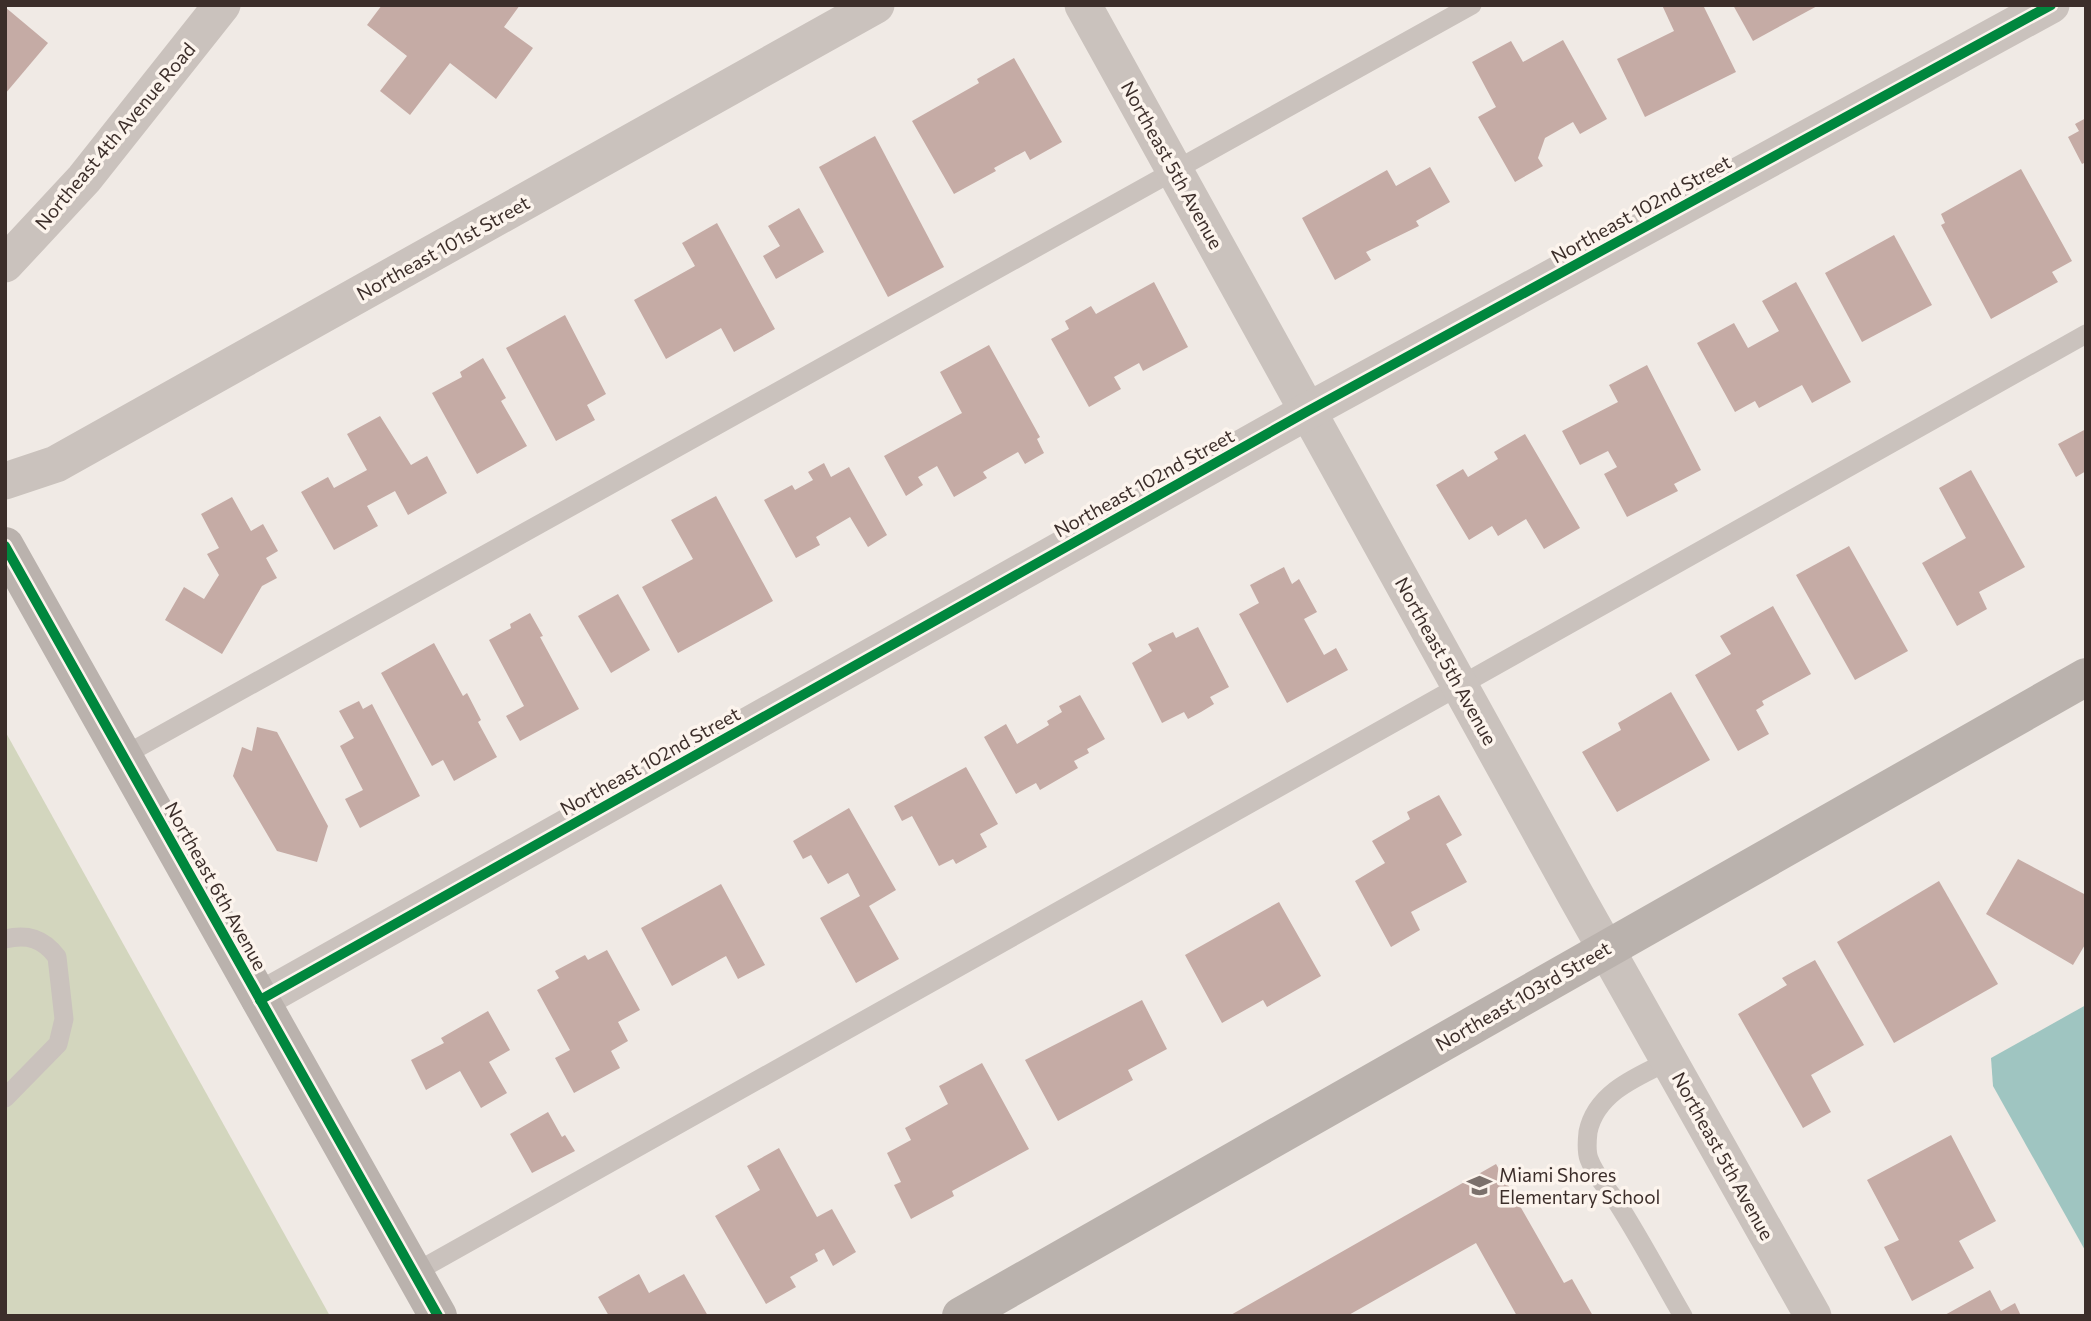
<svg xmlns="http://www.w3.org/2000/svg" width="2091" height="1321" font-family="Commissioner,sans-serif">
<style>
.green{fill:#d3d6be}
.water{fill:#9fc5c1}
.building{fill:#c5aba5}
.lines{fill:none;stroke-linecap:round;stroke-linejoin:round}
.lane{stroke:#cac2bd;stroke-width:19}
.street{stroke:#cac2bd;stroke-width:37}
.secondary{stroke:#bab2ad;stroke-width:38}
.cycleway-casing{stroke:#fcf4ed;stroke-width:15}
.cycleway{stroke:#00873e;stroke-width:10}
.labels{text-anchor:middle;stroke-width:7;stroke-linejoin:round;paint-order:stroke}
.street-label{font-size:19px;fill:#3c2e2a;stroke:#fcf4ed}
.poi-label{font-size:19px;fill:#3c2e2a;stroke:#fcf4ed;text-anchor:start}
</style>
<rect width="100%" height="100%" fill="#f0eae5"/>
<path class="green" d="M5,731L330,1316H5Z"/>
<path class="water" d="M2086,1005V1252L1993,1086L1991,1058Z"/>
<g class="building">
<path d="M382,5H520L504,27L533,48L496,99L450,63L410,115L380,91L407,56L367,25Z"/>
<path d="M1662,5H1703L1736,72L1645,117L1617,59L1674,31Z"/>
<path d="M1733,5H1819L1753,41Z"/>
<path d="M5,7L48,43L5,94Z"/>
<path d="M1563,40L1607,119L1580,134L1573,122L1545,138L1538,158L1543,166L1515,182L1478,117L1496,107L1472,62L1511,41L1523,62Z"/>
<path d="M1014,58L1062,142L1030,160L1025,151L994,168L996,171L954,194L912,121L979,83L977,79Z"/>
<path d="M2086,118V162L2082,164L2068,137L2079,131L2075,124Z"/>
<path d="M875,136L944,267L888,297L819,167Z"/>
<path d="M1430,167L1450,202L1416,221L1419,226L1366,252L1371,260L1335,280L1302,218L1387,170L1396,186Z"/>
<path d="M2021,169L2072,261L2052,272L2058,282L1991,319L1941,225L1945,223L1941,214Z"/>
<path d="M799,208L824,252L776,279L763,256L780,246L768,226Z"/>
<path d="M717,223L775,329L734,352L721,328L666,359L634,300L695,266L682,243Z"/>
<path d="M1894,235L1932,305L1862,342L1825,273Z"/>
<path d="M1154,282L1188,347L1143,371L1139,363L1114,377L1121,389L1089,407L1051,339L1069,329L1065,321L1091,306L1096,314Z"/>
<path d="M1796,282L1851,382L1812,403L1802,385L1759,408L1755,401L1735,412L1697,343L1734,323L1748,348L1779,331L1762,301Z"/>
<path d="M565,315L606,394L587,405L595,420L556,441L506,348Z"/>
<path d="M989,345L1040,437L1037,439L1044,453L1025,464L1018,452L983,472L987,478L954,497L937,466L918,477L923,485L906,496L884,456L962,413L940,372Z"/>
<path d="M483,358L506,398L501,401L527,446L477,474L432,393L462,377L460,372Z"/>
<path d="M1647,365L1701,470L1674,484L1678,491L1627,517L1604,474L1617,467L1608,451L1580,465L1562,431L1618,402L1609,385Z"/>
<path d="M380,416L411,465L427,456L447,493L408,515L395,491L367,506L378,526L334,550L301,492L328,477L334,488L367,470L347,434Z"/>
<path d="M2086,429V471L2076,477L2058,444Z"/>
<path d="M1525,434L1580,528L1544,549L1526,519L1498,536L1492,526L1469,540L1436,485L1463,469L1468,477L1498,459L1494,452Z"/>
<path d="M824,463L831,477L849,467L887,535L868,547L850,517L816,537L820,545L796,558L764,500L792,485L795,490L813,480L808,472Z"/>
<path d="M1971,470L2025,567L1979,592L1987,609L1957,626L1922,563L1966,538L1939,488Z"/>
<path d="M716,496L773,601L678,653L642,587L693,559L671,520Z"/>
<path d="M232,497L251,531L263,524L278,551L266,558L277,578L262,586L222,654L165,620L184,587L204,599L219,575L207,554L219,548L201,514Z"/>
<path d="M1849,546L1908,651L1855,680L1796,575Z"/>
<path d="M1284,567L1292,584L1299,579L1317,612L1304,619L1324,655L1336,648L1348,670L1287,703L1239,614L1259,603L1250,585Z"/>
<path d="M618,594L650,650L611,673L578,616Z"/>
<path d="M1773,606L1811,674L1762,701L1764,705L1756,710L1769,734L1738,751L1695,675L1731,654L1720,636Z"/>
<path d="M530,613L543,636L540,637L579,709L520,741L506,716L524,706L489,640L511,628L510,624Z"/>
<path d="M1198,627L1229,687L1210,697L1214,704L1201,712L1188,719L1184,712L1162,723L1132,663L1152,651L1148,644L1173,632L1176,638Z"/>
<path d="M434,643L463,696L467,693L481,720L478,722L497,757L454,781L443,760L432,766L381,673Z"/>
<path d="M1671,692L1710,760L1617,812L1582,752L1621,730L1618,723Z"/>
<path d="M1080,695L1105,739L1087,749L1089,753L1074,761L1078,768L1040,790L1036,783L1016,794L984,737L1006,724L1017,744L1049,725L1047,721L1062,712L1059,706Z"/>
<path d="M359,701L363,709L372,704L420,796L360,828L345,799L363,790L340,746L354,738L339,711Z"/>
<path d="M257,727L277,732L328,826L317,862L277,851L233,776L242,747L252,751Z"/>
<path d="M966,767L998,824L980,834L987,847L956,864L953,859L939,866L912,816L902,821L894,806Z"/>
<path d="M1439,795L1462,835L1446,844L1467,882L1411,912L1420,930L1391,947L1355,881L1385,863L1372,841L1410,819L1407,812Z"/>
<path d="M849,808L896,890L869,906L899,959L856,983L820,918L860,896L848,873L828,884L811,855L803,859L793,841Z"/>
<path d="M2018,859L2086,895V943L2073,965L1986,914Z"/>
<path d="M1939,881L1998,984L1894,1043L1837,942Z"/>
<path d="M721,884L765,965L738,979L726,956L672,986L641,928Z"/>
<path d="M1279,902L1321,976L1267,1007L1263,1000L1222,1023L1185,955Z"/>
<path d="M607,950L640,1010L618,1022L628,1041L611,1051L620,1068L574,1093L555,1058L570,1050L537,990L559,978L555,971L585,955L588,960Z"/>
<path d="M1815,960L1864,1045L1811,1075L1831,1112L1803,1128L1738,1014L1787,985L1782,978Z"/>
<path d="M1142,1000L1167,1049L1128,1070L1133,1080L1058,1121L1025,1060Z"/>
<path d="M488,1011L510,1050L489,1062L507,1093L481,1108L460,1071L426,1090L411,1060L444,1043L441,1038Z"/>
<path d="M982,1063L1029,1149L952,1191L954,1196L911,1219L894,1185L901,1182L887,1153L911,1140L905,1128L948,1104L939,1086Z"/>
<path d="M548,1112L562,1137L565,1135L575,1151L532,1173L510,1134Z"/>
<path d="M1951,1135L1996,1221L1959,1241L1974,1268L1912,1301L1884,1247L1899,1240L1867,1180Z"/>
<path d="M779,1148L817,1217L832,1209L856,1252L833,1266L824,1249L815,1254L818,1261L790,1277L796,1287L766,1304L715,1216L760,1190L747,1166Z"/>
<path d="M1496,1164L1564,1283L1572,1279L1593,1316H1517L1476,1243L1347,1316H1229Z"/>
<path d="M639,1274L649,1293L684,1274L708,1316H609L598,1297Z"/>
<path d="M1990,1290L2001,1311L2015,1303L2021,1316H1943Z"/>
</g>
<g class="lines">
<g class="lane">
<path d="M123,756L1472,5"/>
<path d="M5,939C27,934 43,938 57,957L64,1019L58,1044L5,1098"/>
<path d="M1669,1061C1636,1077 1596,1093 1588,1132C1587,1141 1586,1151 1589,1159C1595,1176 1608,1189 1618,1204C1641,1240 1661,1278 1683,1316"/>
<path d="M414,1273L2086,334"/>
</g>
<g class="street">
<path d="M1083,5L1576,896L1813,1316"/>
<path d="M5,264L84,179L222,5"/>
<path d="M5,481L56,464L876,5"/>
<path d="M260,1000L1308,411L2051,5"/>
</g>
<g class="secondary">
<path d="M5,546L438,1316"/>
<path d="M961,1316L2086,677"/>
</g>
<defs>
<g id="cycleway">
<path d="M5,546L438,1316"/>
<path d="M260,1000L1308,411L2051,5"/>
</g>
</defs>
<use href="#cycleway" class="cycleway-casing"/>
<use href="#cycleway" class="cycleway"/>
</g>
<defs>
<symbol id="school-bare" viewBox="-9 -9 18 18"><path d="M0-5L7-2L0 1L-7-2ZM-4 1L0 2.5L4 1V4Q0 6-4 4Z" fill="#7b706b" stroke="#fcf4ed" stroke-width="2.5" paint-order="stroke"/></symbol>
</defs>
<g fill-rule="evenodd">
<use href="#school-bare" x="1462" y="1168" width="35" height="35"/>
</g>
<g class="labels">
<g class="street-label">
<text transform="translate(115 136) rotate(-50)" y="7">Northeast 4th Avenue Road</text>
<text transform="translate(1172 165) rotate(61)" y="7">Northeast 5th Avenue</text>
<text transform="translate(1641 209) rotate(-29)" y="7">Northeast 102nd Street</text>
<text transform="translate(443 248) rotate(-29)" y="7">Northeast 101st Street</text>
<text transform="translate(1144 483) rotate(-29)" y="7">Northeast 102nd Street</text>
<text transform="translate(1446 661) rotate(61)" y="7">Northeast 5th Avenue</text>
<text transform="translate(650 761) rotate(-29)" y="7">Northeast 102nd Street</text>
<text transform="translate(216 886) rotate(61)" y="7">Northeast 6th Avenue</text>
<text transform="translate(1523 996) rotate(-30)" y="7">Northeast 103rd Street</text>
<text transform="translate(1723 1156) rotate(61)" y="7">Northeast 5th Avenue</text>
</g>
<g class="poi-label">
<text x="1499" y="1182">Miami Shores<tspan x="1499" dy="22">Elementary School</tspan></text>
</g>
</g>
<rect width="2091" height="1321" fill="none" stroke="#3c2e2a" stroke-width="14"/>
</svg>
